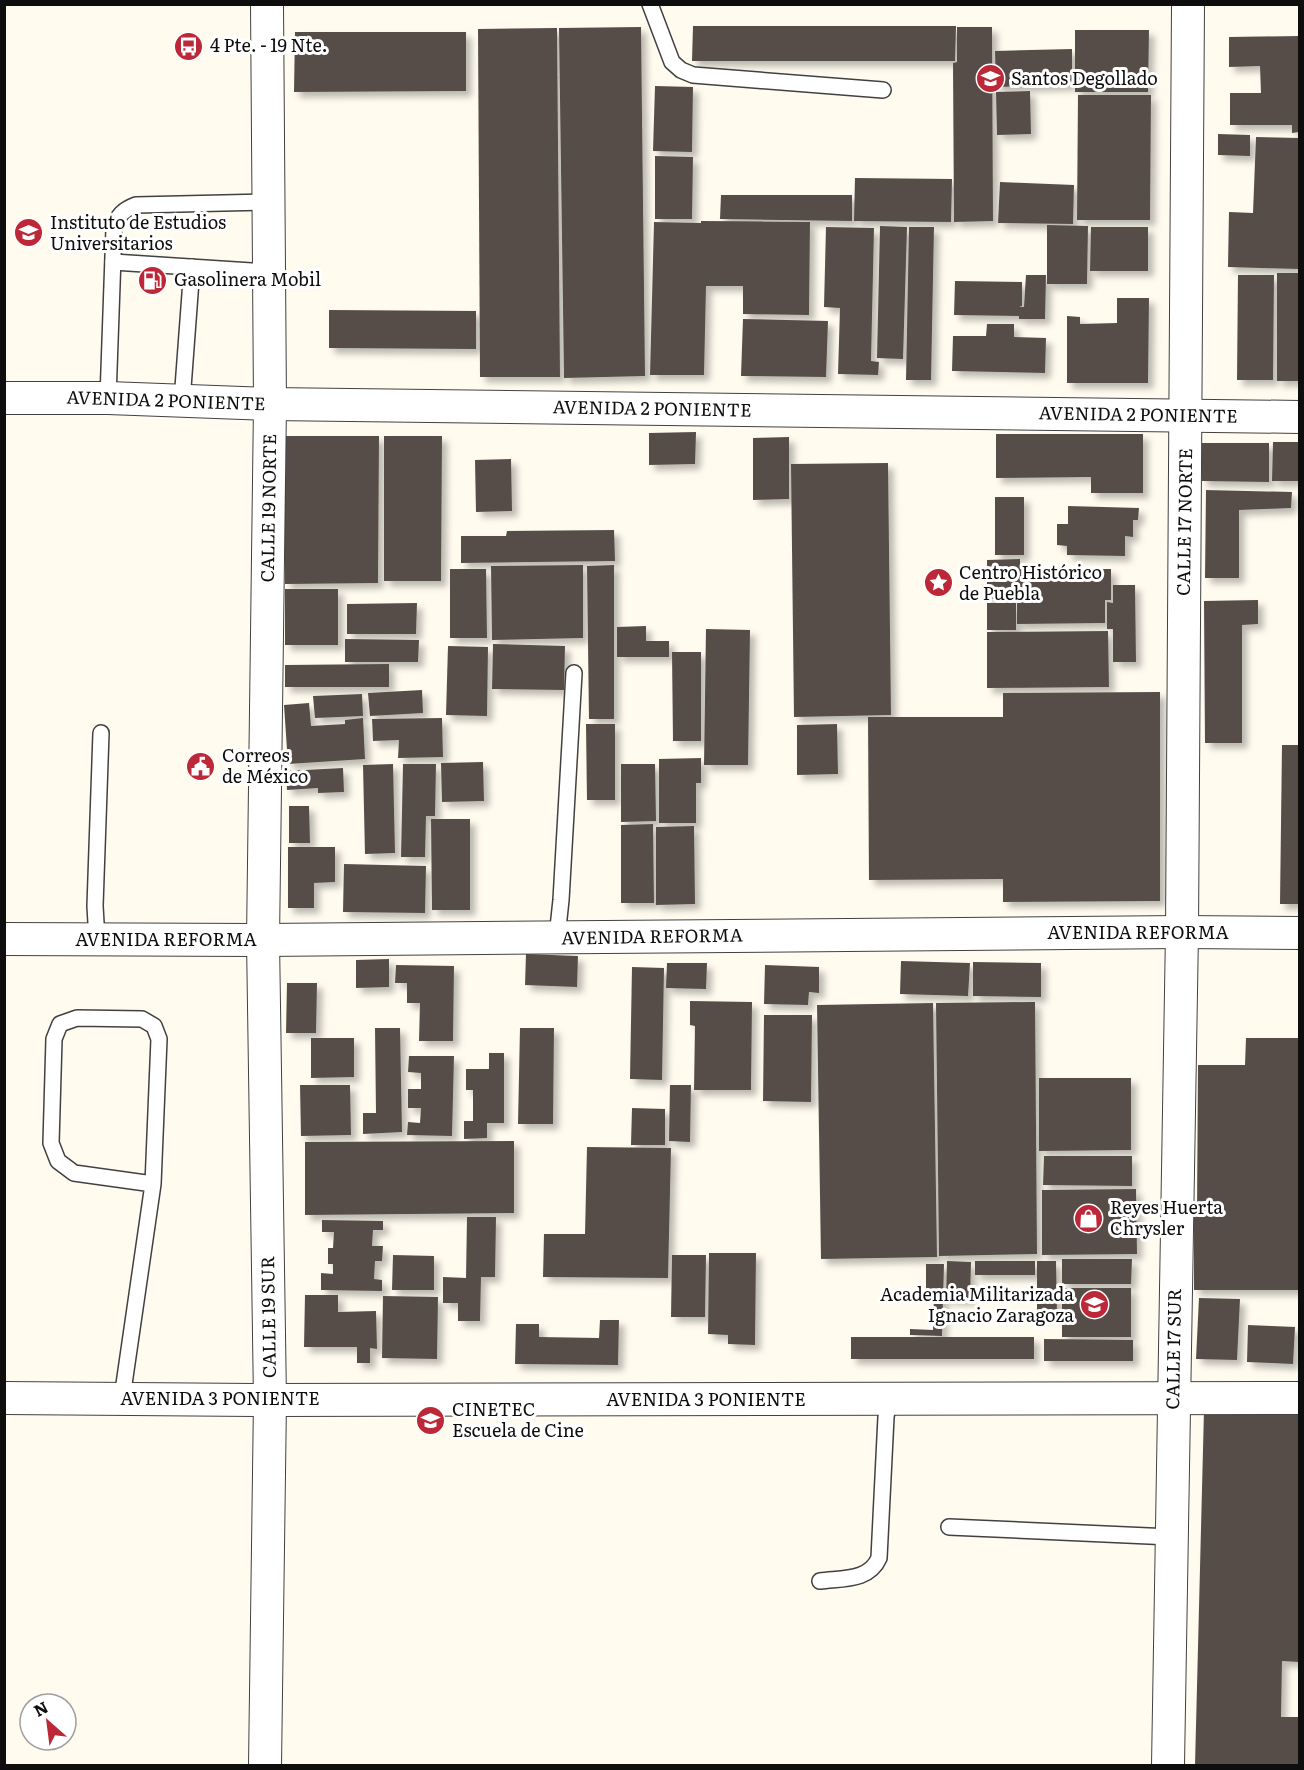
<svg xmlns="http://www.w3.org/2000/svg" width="1304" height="1770" font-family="Literata,serif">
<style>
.building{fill:#564e4a;filter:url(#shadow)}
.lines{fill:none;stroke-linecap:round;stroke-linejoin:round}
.service-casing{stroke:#414141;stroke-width:18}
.minor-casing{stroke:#414141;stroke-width:34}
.service{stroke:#fff;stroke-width:15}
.minor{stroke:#fff;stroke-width:32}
.labels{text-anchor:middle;stroke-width:6;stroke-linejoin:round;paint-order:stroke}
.poi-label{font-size:18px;fill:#0e0e0e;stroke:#fff;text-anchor:start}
.street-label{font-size:18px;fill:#0e0e0e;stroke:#fff}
</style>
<defs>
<filter id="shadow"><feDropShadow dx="5.5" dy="5.5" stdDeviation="3" flood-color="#0004"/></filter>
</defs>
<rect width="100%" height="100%" fill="#fffbef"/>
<g class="building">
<path d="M693,26H956L955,61H692Z"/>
<path d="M641,27L645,376L564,378L559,28Z"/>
<path d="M957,27H992L993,221L954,222L953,63L957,62Z"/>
<path d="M557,28L560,377H480L478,29Z"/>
<path d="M1075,30H1149L1148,92H1075Z"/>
<path d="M295,32H466V91L294,92Z"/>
<path d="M1299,36V132L1292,133V125H1230V93H1261L1260,66L1229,67V37Z"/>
<path d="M1072,49V85L996,87L995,51Z"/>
<path d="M655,86L693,87L692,152L653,151Z"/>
<path d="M1030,91L1031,134L997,135L996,92Z"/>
<path d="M1078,95H1151L1150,220H1077Z"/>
<path d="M1218,134L1250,135V156L1218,155Z"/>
<path d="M1256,137L1299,138V269L1228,267L1229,212L1253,213Z"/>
<path d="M655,156L693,157L692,219H655Z"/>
<path d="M855,178L952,179L951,222L854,221Z"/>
<path d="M1000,182L1074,185L1073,224L998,223Z"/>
<path d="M721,195H852V221L720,219Z"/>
<path d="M701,221L810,222L809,315L743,314V286H706L704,375H650L654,222L701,223Z"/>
<path d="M1047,225L1088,226L1087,284H1047Z"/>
<path d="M880,226L907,227L903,359L877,358Z"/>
<path d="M826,227L874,228L871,361L879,362L878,375L838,374L840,308L824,307Z"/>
<path d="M909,227H934L931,380H906Z"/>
<path d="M1091,227H1148V271H1090Z"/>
<rect x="1277" y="273" width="22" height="108"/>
<path d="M1026,275H1046L1045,319H1019V316L954,315L955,281L1022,282V306L1019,307H1024Z"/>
<path d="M1238,275H1274L1273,380H1237Z"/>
<path d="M1117,298H1149L1148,383H1067V316L1080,317V324L1117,323Z"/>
<path d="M329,310L476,311V349L329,348Z"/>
<path d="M743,319L828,321L826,377L741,376Z"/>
<path d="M987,324H1014V337L1046,338L1045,373L952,371L953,336H986Z"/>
<path d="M696,432L695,464L649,465V433Z"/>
<path d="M996,434H1143V493H1091V477L996,478Z"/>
<path d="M285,436H379L378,583L285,584Z"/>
<path d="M384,436H442L441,581H384Z"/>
<path d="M789,437V499L753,500V438Z"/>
<path d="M1273,442H1299V481H1272Z"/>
<path d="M1202,443H1269V482L1202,481Z"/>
<path d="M511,459L512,511L476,512L475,460Z"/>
<path d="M888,463L891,715L794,717L791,464Z"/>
<path d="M1206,490L1292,492L1291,508L1239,510V578H1205Z"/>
<rect x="995" y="497" width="29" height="58"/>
<path d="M1068,506L1139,508L1138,520H1133V537L1125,536V556L1067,555V546L1057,545V524H1068Z"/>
<path d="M614,530L615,561L461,563V536H506L507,531Z"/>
<path d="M1020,559V569H1111V600H1105V623L1017,624V599H987V560Z"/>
<path d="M583,565V638L492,640L491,566Z"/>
<path d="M614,565V719H589L587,566Z"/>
<path d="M450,569H486L487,638H450Z"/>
<path d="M1113,585H1135L1136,662H1113V629H1107V602L1113,603Z"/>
<rect x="285" y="589" width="53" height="56"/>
<path d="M1258,600V624L1242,625V743H1205L1204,601Z"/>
<path d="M417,603L416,634H347V604Z"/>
<rect x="987" y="603" width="29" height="27"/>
<path d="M646,626V641H669V657H617V627Z"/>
<path d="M706,629L750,630L748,765H704Z"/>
<path d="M1108,631L1109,687L987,688V632Z"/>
<path d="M345,639L419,640L418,662H345Z"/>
<path d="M493,644L565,646L564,690L492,689Z"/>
<path d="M448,646L488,647L487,716L446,715Z"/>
<path d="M672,652H701V741H673Z"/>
<path d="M389,664V687H285V665Z"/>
<path d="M422,690L423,713L370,716L368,693Z"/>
<path d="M1160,692V901L1003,902V879L869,880L868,717H1003V693Z"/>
<path d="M362,694L363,716L315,718L313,696Z"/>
<path d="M309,703L311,726L345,724V720L363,718L365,759L288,764L284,705Z"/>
<path d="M442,718L443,757L398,758L399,740L373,741L372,719Z"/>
<path d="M586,724H615V800H587Z"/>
<path d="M837,724L838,774L797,775V725Z"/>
<path d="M1282,745H1299V904H1280Z"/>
<path d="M701,758V783H696V823H659V759Z"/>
<path d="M483,762L484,801L442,802L441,763Z"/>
<path d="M393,764L395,853L365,854L363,765Z"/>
<path d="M403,764H436L435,816H426L425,857H401Z"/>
<path d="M621,764H655L656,821L621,822Z"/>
<path d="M343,768L344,792L318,793V788L287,790L286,771Z"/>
<path d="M289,806H309L310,843H289Z"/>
<path d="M431,819H470V910H432Z"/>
<path d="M653,824L654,903H621V825Z"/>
<path d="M694,826L695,904L656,905V827Z"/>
<path d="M288,847H335V882L314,883V908H288Z"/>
<path d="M344,864L426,866L425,913L343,912Z"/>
<path d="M526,954L578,956L577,987L525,985Z"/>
<path d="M389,959V987L356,988V960Z"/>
<path d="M901,961L970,963L968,996L900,994Z"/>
<path d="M973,962L1041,963V997L973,996Z"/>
<path d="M667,963H707L706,989L666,988Z"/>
<path d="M396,965L454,966L453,1041H419L420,1003H407V983H395Z"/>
<path d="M765,965L819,967V993L809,992L808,1005L764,1004Z"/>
<path d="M632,967L664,968L662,1080L630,1079Z"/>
<path d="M287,983H317L316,1033H286Z"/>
<path d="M690,1001L752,1002L751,1090H694L695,1026L690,1025Z"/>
<path d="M1035,1002L1037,1254L939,1256L936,1003Z"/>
<path d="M933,1003L937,1257L821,1259L817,1005Z"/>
<path d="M764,1015H812L811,1102L763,1101Z"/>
<path d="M375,1028H400L402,1132L363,1134V1113H376Z"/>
<path d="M520,1028H554L553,1124H518Z"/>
<path d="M311,1038H354V1077L311,1078Z"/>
<path d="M1246,1038H1299V1290H1194V1214L1197,1212L1198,1065H1245Z"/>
<path d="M489,1053H504V1123H487V1138L464,1139V1121H473V1090H466V1069H489Z"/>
<path d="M409,1056H454L452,1136L407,1135L408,1122L420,1123L421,1108H408V1089H421V1073L408,1072Z"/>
<path d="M1039,1078H1131V1150L1039,1151Z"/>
<path d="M300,1085H350L351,1135L301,1136Z"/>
<path d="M670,1085H691L690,1142L669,1141Z"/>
<path d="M632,1108L665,1109V1145H631Z"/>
<path d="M514,1141V1213L305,1215V1142Z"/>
<path d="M587,1147L671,1148L668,1278L543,1277L544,1234H585Z"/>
<path d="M1044,1156H1132V1186L1043,1185Z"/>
<path d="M1136,1189L1137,1254L1042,1255V1190Z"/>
<path d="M467,1217H496L495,1277H481L480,1321H458V1303H443V1277L466,1278Z"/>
<path d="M322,1220L383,1221V1230H373L372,1246H383L382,1261H375L374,1279L382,1280V1291L321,1290V1273L333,1274V1264H328V1248H333L334,1232H322Z"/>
<path d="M709,1253H756L755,1345L728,1344V1335L708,1334Z"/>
<path d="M393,1255L434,1256V1290H392Z"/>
<path d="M672,1255H706L705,1317H671Z"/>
<path d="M1062,1259H1132L1131,1284H1062Z"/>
<path d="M947,1261L971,1262L970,1300L946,1299Z"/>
<rect x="975" y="1261" width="60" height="14"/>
<path d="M1037,1261H1056L1057,1315L1037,1316Z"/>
<path d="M926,1264H944L942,1336L910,1335V1329L933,1330L934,1293H926Z"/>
<rect x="1062" y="1288" width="69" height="49"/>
<path d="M305,1295H338V1312L376,1311L377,1349L370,1348V1363H357V1347H304Z"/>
<path d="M383,1296L438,1297L437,1359L382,1358Z"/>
<path d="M1199,1298L1240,1299L1237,1360L1196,1359Z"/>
<path d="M600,1320H619L618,1365L515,1364L516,1324H539V1337L599,1338Z"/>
<path d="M1248,1325L1295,1327L1293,1364L1247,1362Z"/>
<rect x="851" y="1337" width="183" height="22"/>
<path d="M1044,1339L1133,1340V1361H1044Z"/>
<path d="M1204,1410L1299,1412V1662L1282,1661L1281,1717H1299V1766H1195Z"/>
</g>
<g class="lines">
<defs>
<g id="service">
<path d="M650,4L672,62L681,70L693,75L883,90"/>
<path d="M113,262L269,272"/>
<path d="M108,398L114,228C118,215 123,210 136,205L268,202"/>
<path d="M182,401L192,267"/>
<path d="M557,937L561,900L574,673"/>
<path d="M97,940L95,906L101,733"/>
<path d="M122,1398L153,1184L159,1039L154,1026L142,1019L77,1018L60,1024L54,1039L51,1143L58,1161L74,1173L153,1184"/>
<path d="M949,1527L1171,1537"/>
<path d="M820,1581C843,1578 869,1581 879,1558L886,1417L889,1399"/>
</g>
<g id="minor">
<path d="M4,398H108L270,404L1300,417"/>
<path d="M4,939L263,940L1182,932L1300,933"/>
<path d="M4,1398L270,1400L1300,1398"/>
<path d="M265,1766L270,1400L263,940L270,404L267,4"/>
<path d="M1168,1766L1182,932L1188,4"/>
</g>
</defs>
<use href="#service" class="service-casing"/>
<use href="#minor" class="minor-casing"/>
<use href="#service" class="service"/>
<use href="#minor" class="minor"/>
</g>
<defs>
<symbol id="bus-disc" viewBox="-11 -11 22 22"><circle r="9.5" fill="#bc2838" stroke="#fff"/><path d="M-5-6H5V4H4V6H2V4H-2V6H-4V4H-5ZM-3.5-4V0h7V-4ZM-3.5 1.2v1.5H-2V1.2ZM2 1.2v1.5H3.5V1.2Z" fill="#fff"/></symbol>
<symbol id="school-disc" viewBox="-11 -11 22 22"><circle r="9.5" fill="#bc2838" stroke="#fff"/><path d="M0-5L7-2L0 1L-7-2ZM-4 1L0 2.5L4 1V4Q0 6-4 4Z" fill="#fff"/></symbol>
<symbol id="university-disc" viewBox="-11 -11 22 22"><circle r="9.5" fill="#bc2838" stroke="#fff"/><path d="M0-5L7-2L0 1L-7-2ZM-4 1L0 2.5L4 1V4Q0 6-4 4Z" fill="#fff"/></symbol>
<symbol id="fuel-disc" viewBox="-11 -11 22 22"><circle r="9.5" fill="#bc2838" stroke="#fff"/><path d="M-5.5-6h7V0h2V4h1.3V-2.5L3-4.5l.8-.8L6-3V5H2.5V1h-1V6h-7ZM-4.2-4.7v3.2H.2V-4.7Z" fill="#fff"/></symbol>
<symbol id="sight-disc" viewBox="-11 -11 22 22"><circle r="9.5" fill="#bc2838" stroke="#fff"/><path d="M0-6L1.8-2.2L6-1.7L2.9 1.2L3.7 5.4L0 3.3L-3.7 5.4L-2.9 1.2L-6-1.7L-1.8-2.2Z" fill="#fff"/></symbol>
<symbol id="civic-disc" viewBox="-11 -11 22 22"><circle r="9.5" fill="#bc2838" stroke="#fff"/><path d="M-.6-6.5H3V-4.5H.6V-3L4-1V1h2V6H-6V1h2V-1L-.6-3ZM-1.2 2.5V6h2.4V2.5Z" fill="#fff"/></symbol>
<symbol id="shop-disc" viewBox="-11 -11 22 22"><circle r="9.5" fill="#bc2838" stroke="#fff"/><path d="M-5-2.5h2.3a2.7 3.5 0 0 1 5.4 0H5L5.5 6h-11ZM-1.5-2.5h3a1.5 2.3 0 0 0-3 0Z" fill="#fff"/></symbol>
</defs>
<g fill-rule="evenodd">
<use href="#bus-disc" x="172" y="30" width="33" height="33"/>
<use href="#school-disc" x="974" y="62" width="33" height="33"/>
<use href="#university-disc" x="12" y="216" width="33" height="33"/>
<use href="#fuel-disc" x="136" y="264" width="33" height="33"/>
<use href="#sight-disc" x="922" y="566" width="33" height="33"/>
<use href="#civic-disc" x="184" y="750" width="33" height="33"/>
<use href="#shop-disc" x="1072" y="1202" width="33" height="33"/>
<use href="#school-disc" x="1078" y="1288" width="33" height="33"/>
<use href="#university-disc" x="414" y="1404" width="33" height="33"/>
</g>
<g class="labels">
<g class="poi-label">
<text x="210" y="52">4 Pte. - 19 Nte.</text>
<text x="1011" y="85">Santos Degollado</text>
<text x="50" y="229">Instituto de Estudios<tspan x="50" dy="21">Universitarios</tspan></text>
<text x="174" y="286">Gasolinera Mobil</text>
<text x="959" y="579">Centro Histórico<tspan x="959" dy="21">de Puebla</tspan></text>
<text x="222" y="762">Correos<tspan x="222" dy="21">de México</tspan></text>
<text x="1110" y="1214">Reyes Huerta<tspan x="1110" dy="21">Chrysler</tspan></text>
<text x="1074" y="1301" text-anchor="end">Academia Militarizada<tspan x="1074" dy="21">Ignacio Zaragoza</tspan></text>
<text x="452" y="1416">CINETEC<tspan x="452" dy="21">Escuela de Cine</tspan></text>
</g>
<g class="street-label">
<text transform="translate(166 401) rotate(2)" y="6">AVENIDA 2 PONIENTE</text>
<text transform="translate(652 409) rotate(1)" y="6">AVENIDA 2 PONIENTE</text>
<text transform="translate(1138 415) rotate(1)" y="6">AVENIDA 2 PONIENTE</text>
<text transform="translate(269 508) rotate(-89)" y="6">CALLE 19 NORTE</text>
<text transform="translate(1185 522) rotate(-89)" y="6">CALLE 17 NORTE</text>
<text x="1138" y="939">AVENIDA REFORMA</text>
<text transform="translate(652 937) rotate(-1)" y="6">AVENIDA REFORMA</text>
<text x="166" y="946">AVENIDA REFORMA</text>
<text transform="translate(269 1317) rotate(-91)" y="6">CALLE 19 SUR</text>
<text transform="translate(1174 1349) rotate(-89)" y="6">CALLE 17 SUR</text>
<text x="220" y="1405">AVENIDA 3 PONIENTE</text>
<text x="706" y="1406">AVENIDA 3 PONIENTE</text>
</g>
</g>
<rect width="1304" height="1770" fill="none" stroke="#0e0e0e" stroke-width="12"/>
<g transform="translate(48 1722) rotate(332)"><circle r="28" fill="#ffffff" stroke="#9f9f9f" stroke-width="1.5"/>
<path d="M0-4.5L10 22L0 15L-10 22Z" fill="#bc2838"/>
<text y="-9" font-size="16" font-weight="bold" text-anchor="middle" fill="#0e0e0e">N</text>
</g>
</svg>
